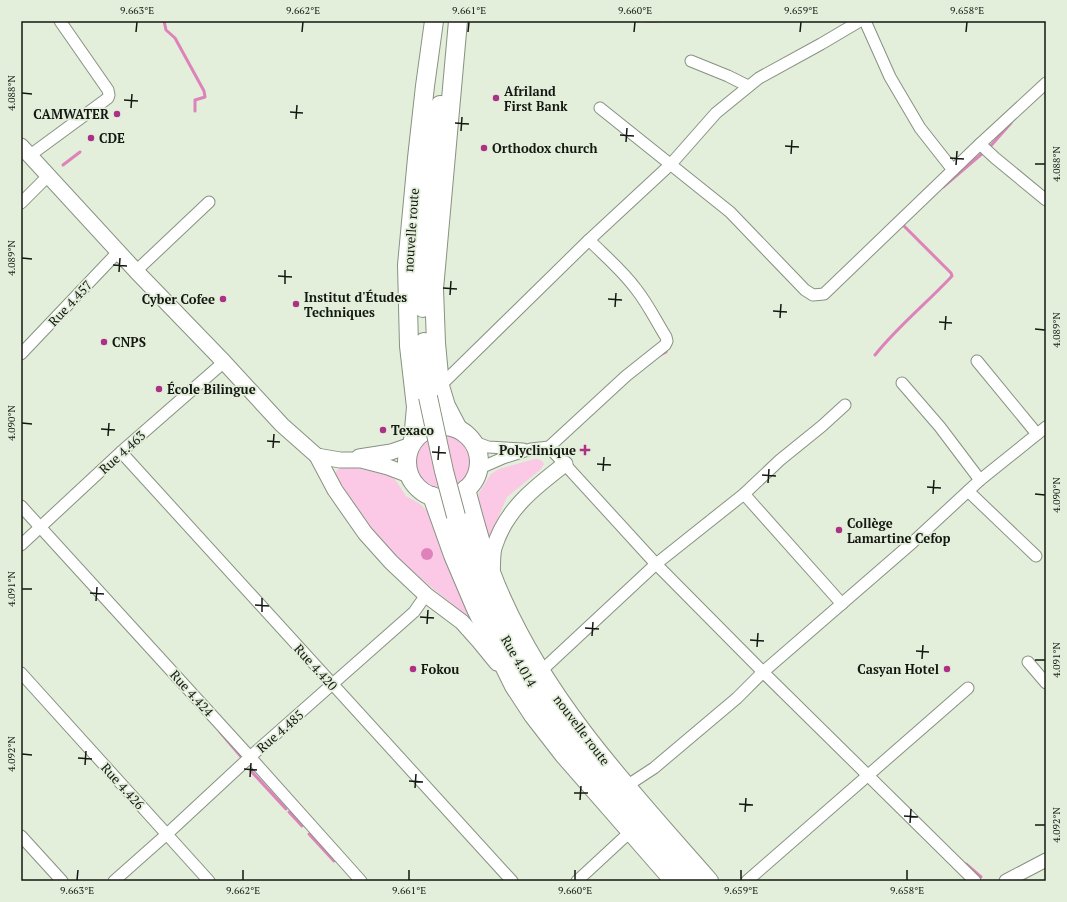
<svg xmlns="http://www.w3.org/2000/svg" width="1067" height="902" font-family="'PT Serif',serif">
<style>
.green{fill:#fbc8e5}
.water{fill:#dd83ba}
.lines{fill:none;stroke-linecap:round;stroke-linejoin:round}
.stream{stroke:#dd83ba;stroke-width:3}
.minor-casing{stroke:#879281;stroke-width:13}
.tertiary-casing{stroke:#879281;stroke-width:15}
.secondary-casing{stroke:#879281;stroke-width:17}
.trunk-casing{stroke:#879281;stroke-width:20}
.minor{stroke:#fff;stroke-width:11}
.tertiary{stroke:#fff;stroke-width:13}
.secondary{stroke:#fff;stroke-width:15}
.trunk{stroke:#fff;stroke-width:18}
.trunk-bridge-casing{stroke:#879281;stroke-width:20;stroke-linecap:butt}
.trunk-bridge{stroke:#fff;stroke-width:18}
.ticks{fill:none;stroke:#141812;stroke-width:1.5}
.poi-dot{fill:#ac3184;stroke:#e3eedb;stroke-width:1.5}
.labels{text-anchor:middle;stroke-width:3.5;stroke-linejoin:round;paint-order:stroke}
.poi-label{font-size:13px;font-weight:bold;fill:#141812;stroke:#e3eedb;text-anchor:start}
.street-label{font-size:13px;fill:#141812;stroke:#e3eedb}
.neatline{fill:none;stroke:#141812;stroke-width:1.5}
.ticks-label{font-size:10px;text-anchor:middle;fill:#141812}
</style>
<rect width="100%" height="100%" fill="#e3eedb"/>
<g class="green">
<circle cx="443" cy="461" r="28"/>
<path d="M535,459C540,459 542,460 544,464L541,469L507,497L488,540L478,502L479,493L491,474L499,469Z"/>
<path d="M348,466L390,476L396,481L406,496L420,504L431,515L472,619C419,579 366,535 334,475C338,468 341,467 348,466Z"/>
</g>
<circle class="water" cx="427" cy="554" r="6"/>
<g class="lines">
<g class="stream">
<path d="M164,21L166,30L175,38L204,91L205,97L195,100V111"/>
<path d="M645,21H658"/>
<path d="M988,149L1011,123"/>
<path d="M63,165L80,152"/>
<path d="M943,187L984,152"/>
<path d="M660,355L666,352"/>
<path d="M875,355C898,326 927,303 952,276L951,273L904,226"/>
<path d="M220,732L243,759V760"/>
<path d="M251,771L286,809"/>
<path d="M289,812L302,826"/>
<path d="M309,834L334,861"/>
<path d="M966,864L981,877"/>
</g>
<defs>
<g id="minor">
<path d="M865,21L890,77L920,128L953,170"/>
<path d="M691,61L728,76L748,86"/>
<path d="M600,108L730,212L805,290L813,295L824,294L980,144L1046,83"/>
<path d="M980,144L995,158L1046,200"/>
<path d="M29,156L108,98L109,95L108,90L60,21"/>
<path d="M21,203L48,176"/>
<path d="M136,271L209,202"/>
<path d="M21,354L118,252"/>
<path d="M977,361L1037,434"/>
<path d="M902,383L940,427L980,480"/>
<path d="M440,386L589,240L671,164L716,113L759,78L821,44L860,21"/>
<path d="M472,441L488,447L523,449"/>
<path d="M549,447L656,564L763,672L975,881"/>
<path d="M121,452L512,881"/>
<path d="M478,469L503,458L531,449L549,447L626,376L665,345L667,341L666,337C656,321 648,304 636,289C623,271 605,256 589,240"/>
<path d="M968,491L1036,556"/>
<path d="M744,494L780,460L822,426L845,405"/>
<path d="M21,506L250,757L361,881"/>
<path d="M21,545L121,452L224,362"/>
<path d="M1028,662L1046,683"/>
<path d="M540,672L656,564L744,494L842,604"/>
<path d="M21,673L209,881"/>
<path d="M625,787L654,768L737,698L763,672L913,542L980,480L1046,427"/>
<path d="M21,836L62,881"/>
<path d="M114,881L167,834L250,757L414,612L426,595"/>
<path d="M577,881L631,831"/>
<path d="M747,881L968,688"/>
</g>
<path id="tertiary" d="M1006,881L1046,860"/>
<g id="secondary">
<path d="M21,146L136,271L224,362L282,425L317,456L340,460H361L388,467L409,475"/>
<path d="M317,456L335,490L365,533L391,562L426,595L462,622L479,641L497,663"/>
<path d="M359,457L391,452L411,445"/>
<path d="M492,573C493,565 492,556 494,548C505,510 535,487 565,464"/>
</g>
<g id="trunk">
<path d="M423,308L422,255L427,197L434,134L437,125L440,105"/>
<path d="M424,342L428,397"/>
<circle cx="443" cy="462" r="36"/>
<path d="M458,429L446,406L440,386L436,343L434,289L458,21"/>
<path d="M413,441L416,407L409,346L407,265L417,158L425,86L434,21"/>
<path d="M466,489C476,527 486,564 502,599C550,707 632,793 709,881"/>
<path d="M432,496L453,555L476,609L514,686L533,715L564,755L674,881"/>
<path d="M456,516L477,577L504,635L539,694L562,729L581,755L625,807L692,881"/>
</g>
</defs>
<use href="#minor" class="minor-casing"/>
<use href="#tertiary" class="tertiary-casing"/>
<use href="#secondary" class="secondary-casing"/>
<use href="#trunk" class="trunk-casing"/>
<use href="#minor" class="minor"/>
<use href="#tertiary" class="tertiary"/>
<use href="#secondary" class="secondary"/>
<use href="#trunk" class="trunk"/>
<defs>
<path id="trunk-bridge" d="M428,397L444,471L456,516"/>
</defs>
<use href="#trunk-bridge" class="trunk-bridge-casing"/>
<use href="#trunk-bridge" class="trunk-bridge"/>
</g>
<path class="ticks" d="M136,32L137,22M302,32L303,22M468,32L469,22M634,32L635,22M800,32L801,22M966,32L967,22M22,93L32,94M124,100L138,101M131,108L132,94M290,112L303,113M296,119L297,105M455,123L469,124M461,131L462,117M620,135L634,136M626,142L627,128M785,146L799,147M791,154L792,140M950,158L964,159M1035,164H1045M956,165L957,151M22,258L32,259M113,265L127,266M119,272L120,258M278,276L292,277M285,284V270M443,288L457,289M450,295L451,281M608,299L622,300M615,307L616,293M773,311L787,312M780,318L781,304M939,322L952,323M1035,329L1045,330M945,330L946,316M22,423L32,424M101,429L115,430M108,436L109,423M267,441L280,442M273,448L274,434M432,452L446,453M438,460L439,446M597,464L611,465M603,471L604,457M762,475L776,476M768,483L769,469M927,487L941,488M933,494L934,480M1035,494L1045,495M22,589H32M90,593L104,594M96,601L97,587M255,605L269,606M262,612V598M420,617L434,618M427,624L428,610M585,628L599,629M592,636L593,622M750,640L764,641M757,647L758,633M916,651L929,652M922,659L923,645M1035,660H1045M22,754L32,755M78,758L92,759M85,765L86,751M244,769L257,770M250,777L251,763M409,781L423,782M415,788L416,774M574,793H588M580,800L581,786M739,804L753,805M745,812L746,798M904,816L918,817M910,823L911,809M1035,825H1045M77,880L78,870M243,880V870M409,880V870M575,880V870M741,880V870M907,880V870"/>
<g class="poi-dot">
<circle cx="496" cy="98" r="4"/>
<circle cx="117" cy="114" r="4"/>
<circle cx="91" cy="138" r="4"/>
<circle cx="484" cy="148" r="4"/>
<circle cx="223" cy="299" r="4"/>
<circle cx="296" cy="304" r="4"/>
<circle cx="104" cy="342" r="4"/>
<circle cx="159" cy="389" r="4"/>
<circle cx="383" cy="430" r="4"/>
<path d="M583 444h4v4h4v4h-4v4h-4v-4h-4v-4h4z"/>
<circle cx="839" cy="530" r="4"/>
<circle cx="413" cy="669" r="4"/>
<circle cx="947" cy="669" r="4"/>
</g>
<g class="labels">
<g class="poi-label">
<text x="504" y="96">Afriland<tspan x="504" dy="15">First Bank</tspan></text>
<text x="109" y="119" text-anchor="end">CAMWATER</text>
<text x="99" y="143">CDE</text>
<text x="492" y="153">Orthodox church</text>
<text x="304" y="302">Institut d'Études<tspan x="304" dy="15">Techniques</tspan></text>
<text x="215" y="304" text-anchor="end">Cyber Cofee</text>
<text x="112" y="347">CNPS</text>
<text x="167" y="394">École Bilingue</text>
<text x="391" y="435">Texaco</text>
<text x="576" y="455" text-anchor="end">Polyclinique</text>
<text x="847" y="528">Collège<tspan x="847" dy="15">Lamartine Cefop</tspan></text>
<text x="421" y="674">Fokou</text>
<text x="939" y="674" text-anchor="end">Casyan Hotel</text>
</g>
<g class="street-label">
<text transform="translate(411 230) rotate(-86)" y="5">nouvelle route</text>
<text transform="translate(70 303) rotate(-47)" y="5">Rue 4.457</text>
<text transform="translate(122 452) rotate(-42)" y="5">Rue 4.463</text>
<text transform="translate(519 661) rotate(60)" y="5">Rue 4.014</text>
<text transform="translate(316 667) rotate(48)" y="5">Rue 4.420</text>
<text transform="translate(192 693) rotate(48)" y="5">Rue 4.424</text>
<text transform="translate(582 730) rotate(53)" y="5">nouvelle route</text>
<text transform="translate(280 731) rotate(-41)" y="5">Rue 4.485</text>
<text transform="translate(123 786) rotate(48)" y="5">Rue 4.426</text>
</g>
</g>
<rect width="1067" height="902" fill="none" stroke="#e3eedb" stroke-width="44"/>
<rect x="22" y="22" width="1023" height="858" class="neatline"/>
<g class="ticks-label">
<text x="137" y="14">9.663°E</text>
<text x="303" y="14">9.662°E</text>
<text x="469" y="14">9.661°E</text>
<text x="635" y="14">9.660°E</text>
<text x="801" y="14">9.659°E</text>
<text x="967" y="14">9.658°E</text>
<text transform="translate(11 93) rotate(-90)" y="4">4.088°N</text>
<text transform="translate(1056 164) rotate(-90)" y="4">4.088°N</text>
<text transform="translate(11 258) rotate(-90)" y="4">4.089°N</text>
<text transform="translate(1056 330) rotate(-90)" y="4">4.089°N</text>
<text transform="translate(11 423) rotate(-90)" y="4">4.090°N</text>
<text transform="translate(1056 495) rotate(-90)" y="4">4.090°N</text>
<text transform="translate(11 589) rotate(-90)" y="4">4.091°N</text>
<text transform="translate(1056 660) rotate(-90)" y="4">4.091°N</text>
<text transform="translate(11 754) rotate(-90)" y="4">4.092°N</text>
<text transform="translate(1056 825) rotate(-90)" y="4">4.092°N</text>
<text x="77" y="894">9.663°E</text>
<text x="243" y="894">9.662°E</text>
<text x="409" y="894">9.661°E</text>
<text x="575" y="894">9.660°E</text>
<text x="741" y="894">9.659°E</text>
<text x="907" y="894">9.658°E</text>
</g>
</svg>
